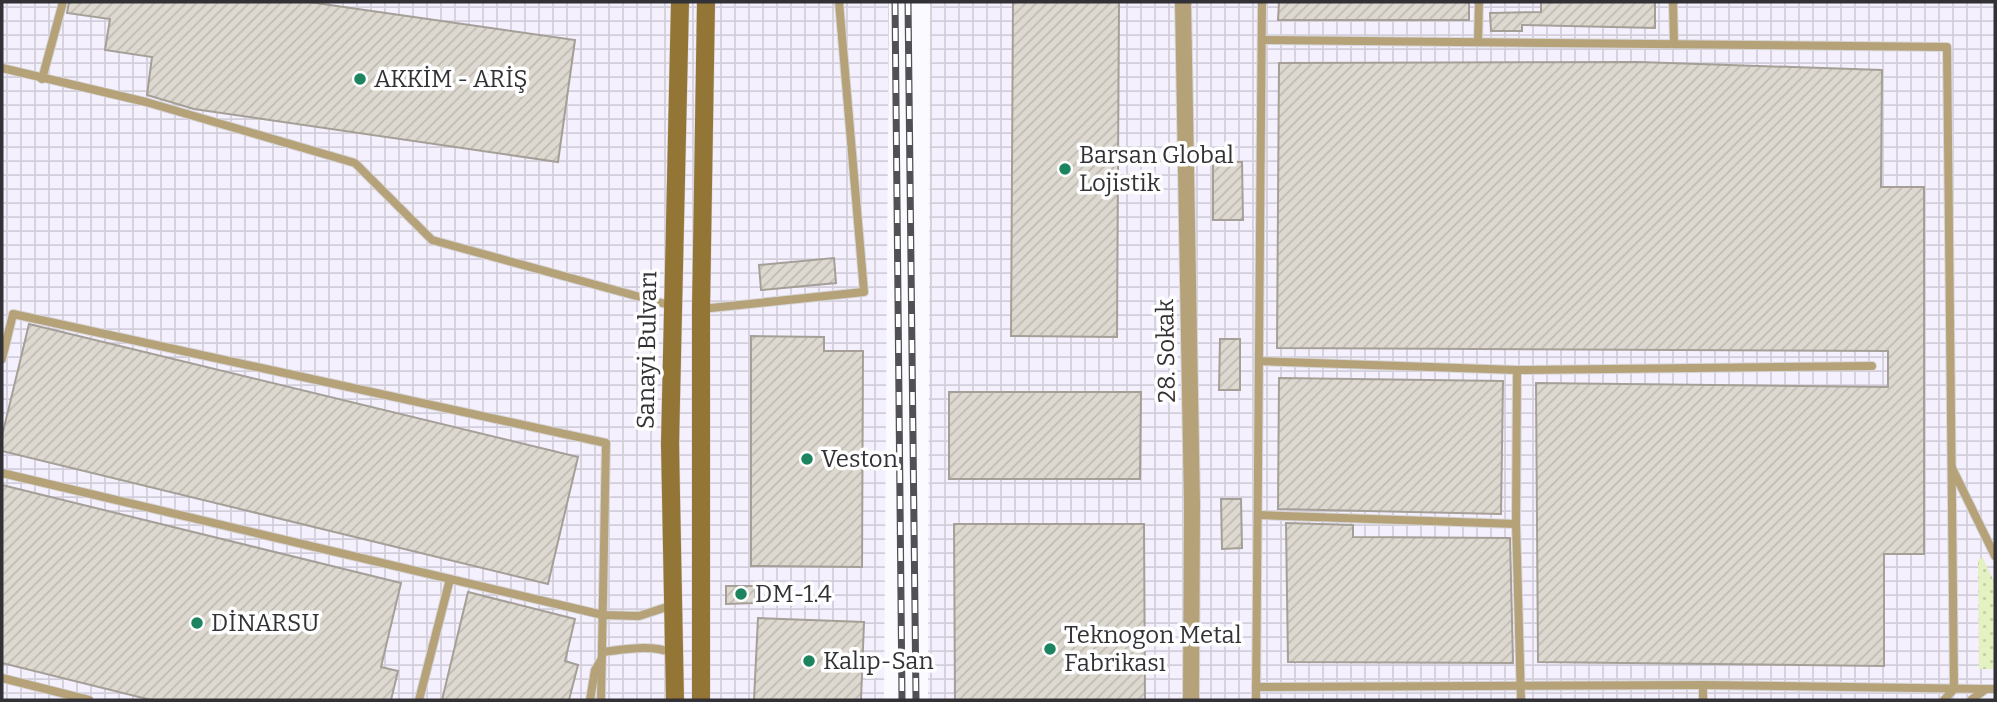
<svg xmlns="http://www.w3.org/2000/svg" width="1997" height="702" font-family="Bitter,serif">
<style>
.industrial{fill:url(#industrial-grid)}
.grass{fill:url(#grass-dots)}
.building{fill:url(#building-hatch);stroke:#a59f97;stroke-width:2}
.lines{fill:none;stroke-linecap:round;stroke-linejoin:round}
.lane-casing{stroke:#d7d6da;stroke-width:10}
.street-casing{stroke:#d7d6da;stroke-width:18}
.secondary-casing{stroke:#d7d6da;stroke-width:19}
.lane{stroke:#b5a279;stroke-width:8}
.street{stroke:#b5a279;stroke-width:16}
.secondary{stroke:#937635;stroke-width:18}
.rail-casing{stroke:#515054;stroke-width:7}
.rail{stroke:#fff;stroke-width:4.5;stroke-dasharray:13;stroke-linecap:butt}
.poi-dot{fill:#1c845f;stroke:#fff;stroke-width:2.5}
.labels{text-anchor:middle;stroke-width:7;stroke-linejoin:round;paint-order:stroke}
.poi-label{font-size:24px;fill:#323135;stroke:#fff;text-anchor:start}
.street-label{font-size:24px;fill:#323135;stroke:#fff}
</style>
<defs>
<pattern id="industrial-grid" width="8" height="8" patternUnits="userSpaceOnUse" patternTransform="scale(1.75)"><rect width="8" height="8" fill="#f4f0fe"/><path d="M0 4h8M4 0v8" fill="none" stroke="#d2ceda"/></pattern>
<pattern id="grass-dots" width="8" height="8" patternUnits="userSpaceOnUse" patternTransform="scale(1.75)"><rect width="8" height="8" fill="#e4f1c0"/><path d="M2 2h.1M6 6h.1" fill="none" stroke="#c4cfa6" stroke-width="1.8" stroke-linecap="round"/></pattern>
<pattern id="building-hatch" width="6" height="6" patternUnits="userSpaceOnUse" patternTransform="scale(1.75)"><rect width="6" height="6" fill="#ded9d0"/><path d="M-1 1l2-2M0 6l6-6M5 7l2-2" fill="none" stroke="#bfbbb3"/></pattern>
</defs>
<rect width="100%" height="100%" fill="#fbfafe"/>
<g class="industrial">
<path d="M2,2H889L884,700H2Z"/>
<path d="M930,2H1995V700H928Z"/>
</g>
<path class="grass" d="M1983,558L1995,584V669H1979L1978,560Z"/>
<g class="building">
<path d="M69,2H309L575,40L558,162L194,109L147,95L152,57L105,50L110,19L67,13Z"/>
<path d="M1013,2H1119L1117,337L1011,336Z"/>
<path d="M1279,2H1469V20H1278Z"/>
<path d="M1541,2H1655V28L1522,25V31H1491L1490,13L1541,12Z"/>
<path d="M1639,62L1882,70L1881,187H1924V554H1884V666L1538,662L1536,383L1888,387V351L1277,348L1279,63Z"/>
<path d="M1213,162H1242L1243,220H1213Z"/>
<path d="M834,258L836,283L761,290L759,265Z"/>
<path d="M29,324L578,457L548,584L2,451V436Z"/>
<path d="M751,336L824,337V351H863L862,567L751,566Z"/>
<path d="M1220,339H1240V390H1219Z"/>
<path d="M1279,378L1503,381L1501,514L1278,509Z"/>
<path d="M949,392H1141L1140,479H949Z"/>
<path d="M2,485L401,583L381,667L398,671L391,700H151L2,663Z"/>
<path d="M1221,499H1241L1242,548L1222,549Z"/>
<path d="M1286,523L1353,525V537L1510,538L1513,663L1288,662Z"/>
<path d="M954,524H1144L1145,700H955Z"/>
<path d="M726,586H755V603L726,604Z"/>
<path d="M468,592L575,619L565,661L578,665L569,700H442Z"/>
<path d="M758,618L864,622L861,700H754Z"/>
</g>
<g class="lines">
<defs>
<g id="lane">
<path d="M1673,2L1674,44"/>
<path d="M1262,40L1947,47L1954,689L1944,700"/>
<path d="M1478,42L1479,2"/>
<path d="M2,68L146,102L355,163L432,240L673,306"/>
<path d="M42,79L63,2"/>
<path d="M701,309L864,292L839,2"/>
<path d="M2,359L13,314L606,443L601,700"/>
<path d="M1259,361L1517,370L1872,366"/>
<path d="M1517,370L1516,524L1521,700"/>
<path d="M1952,468L1995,556"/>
<path d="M2,473L603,615L639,616L673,605"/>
<path d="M1259,515L1516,524"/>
<path d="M602,652C627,649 650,644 674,653"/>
<path d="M2,678L89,700"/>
<path d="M1256,687L1703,685L1986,689"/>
<path d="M419,700L450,579"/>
<path d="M590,700L595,670L601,660"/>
<path d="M1256,700L1262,2"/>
<path d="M1703,700V685"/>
<path d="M1971,700L1986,689H1995"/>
</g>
<path id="street" d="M1183,2L1192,504L1191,700"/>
<g id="secondary">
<path d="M675,700L670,444L680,2"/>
<path d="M701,700V309L706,2"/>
</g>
</defs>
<use href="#lane" class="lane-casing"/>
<use href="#street" class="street-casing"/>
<use href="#secondary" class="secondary-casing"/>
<use href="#lane" class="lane"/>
<use href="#street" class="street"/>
<use href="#secondary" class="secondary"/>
<defs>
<g id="rail">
<path d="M895,2L902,700"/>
<path d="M908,2L916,700"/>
</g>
</defs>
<use href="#rail" class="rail-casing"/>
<use href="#rail" class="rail"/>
</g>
<g class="poi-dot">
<circle cx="360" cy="79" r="7"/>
<circle cx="1065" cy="169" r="7"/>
<circle cx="807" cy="459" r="7"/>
<circle cx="741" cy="594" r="7"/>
<circle cx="197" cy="623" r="7"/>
<circle cx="1050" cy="649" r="7"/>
<circle cx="809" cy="661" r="7"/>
</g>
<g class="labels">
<g class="poi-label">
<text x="374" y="87">AKKİM - ARİŞ</text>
<text x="1079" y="163">Barsan Global<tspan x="1079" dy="28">Lojistik</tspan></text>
<text x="821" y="467">Veston</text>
<text x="755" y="602">DM-1.4</text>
<text x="211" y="631">DİNARSU</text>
<text x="1064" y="643">Teknogon Metal<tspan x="1064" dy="28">Fabrikası</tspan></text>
<text x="823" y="669">Kalıp-San</text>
</g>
<g class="street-label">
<text transform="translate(647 350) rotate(-89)" y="8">Sanayi Bulvarı</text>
<text transform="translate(1166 351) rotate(-91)" y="8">28. Sokak</text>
</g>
</g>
<rect width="1997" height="702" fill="none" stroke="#323135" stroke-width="7"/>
</svg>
